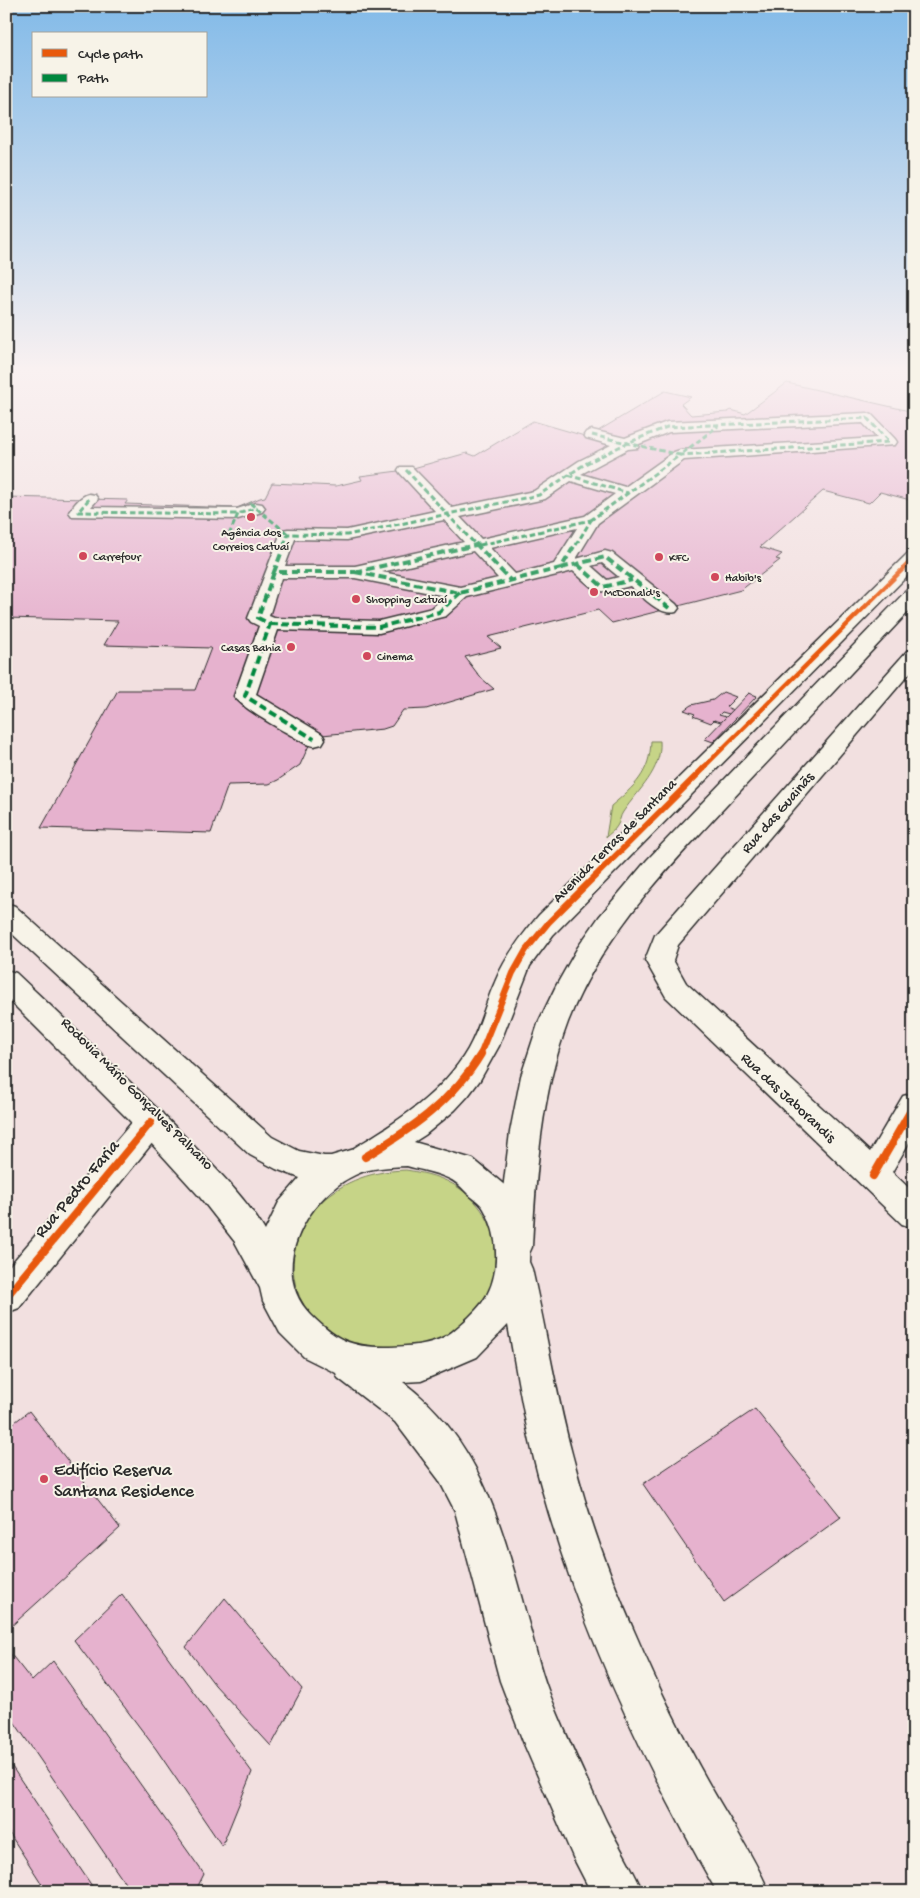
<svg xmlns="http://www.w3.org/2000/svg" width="920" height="1898" font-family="'Gochi Hand',sans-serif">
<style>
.green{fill:#c6d487;stroke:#788059}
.building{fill:#e6b2ce;stroke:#2b2b2b}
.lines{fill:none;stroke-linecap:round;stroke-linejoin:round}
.minor-casing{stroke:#2b2b2b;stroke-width:3}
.major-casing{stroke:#2b2b2b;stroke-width:3}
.minor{fill:#f7f3e8;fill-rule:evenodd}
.major{fill:#f7f3e8;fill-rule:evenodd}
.quiet-far1{stroke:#00873e;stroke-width:3;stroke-dasharray:5.5 3;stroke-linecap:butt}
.quiet{stroke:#00873e;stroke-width:4;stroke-dasharray:8 4;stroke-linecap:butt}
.cycleway-far2-casing{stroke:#f7f3e8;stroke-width:7}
.cycleway-far1-casing{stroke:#f7f3e8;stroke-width:9}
.cycleway-casing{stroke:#f7f3e8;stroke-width:11}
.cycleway-far2{stroke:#e8590c;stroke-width:4.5}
.cycleway-far1{stroke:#e8590c;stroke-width:6}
.cycleway{stroke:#e8590c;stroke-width:8}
.poi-dot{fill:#d1495b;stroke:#f7f3e8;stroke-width:2}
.labels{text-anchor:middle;stroke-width:4;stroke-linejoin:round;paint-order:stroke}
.far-poi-label{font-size:12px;fill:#2b2b2b;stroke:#f7f3e8;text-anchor:start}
.street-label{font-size:15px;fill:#2b2b2b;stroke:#f7f3e8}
.near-street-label{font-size:18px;fill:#2b2b2b;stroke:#f7f3e8}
.near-poi-label{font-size:18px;fill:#2b2b2b;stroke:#f7f3e8;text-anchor:start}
</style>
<rect width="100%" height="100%" fill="#f2e0e0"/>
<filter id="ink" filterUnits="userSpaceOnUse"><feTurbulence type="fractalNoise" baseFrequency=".02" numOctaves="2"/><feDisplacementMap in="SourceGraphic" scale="10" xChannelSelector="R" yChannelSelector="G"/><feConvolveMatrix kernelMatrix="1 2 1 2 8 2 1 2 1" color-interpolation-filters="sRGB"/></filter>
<g filter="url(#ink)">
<g class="green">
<path d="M651,741H660C662,771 638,790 623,812C620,816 620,822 617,826C615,830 609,834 606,837L611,806C635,786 650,773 651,741Z"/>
<path d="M406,1170C425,1173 443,1177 459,1188C507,1221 508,1284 466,1321C449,1335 435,1344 413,1347C405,1349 395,1352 387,1351C250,1338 269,1173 406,1170Z"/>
</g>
<g class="building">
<path d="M787,383L914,412V501L880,492L869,503L823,491L760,547L782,554L776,559L780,560L741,590L612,623L598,610L488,637L501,648L465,657L480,677L494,689L426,709L403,710L392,726L383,729L322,735L310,743L300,765L278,780L269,784L228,785L211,833L41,828L118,690H195L211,648L104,645L118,621L6,618V497L128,500L125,504L237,508L260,498L265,497L272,483L336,486L362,480L360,476L406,470L467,453L475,456L533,421L588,437L665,391L691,397L681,404L691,415L728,412L731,410L745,414Z"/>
<path d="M723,692L736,697L726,707L733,710L729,714L722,712L719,715L726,717L721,722L714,720L711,723L693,716L695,714L684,710L691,705L713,700Z"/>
<path d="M749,693L757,696L713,742L705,739Z"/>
<path d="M755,1409L841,1517L724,1602L643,1484Z"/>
<path d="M29,1411L120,1528L7,1630L6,1429Z"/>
<path d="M122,1594L252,1772L222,1846L156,1749L74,1640Z"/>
<path d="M225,1598L302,1689L271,1746L215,1685L186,1647Z"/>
<path d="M6,1648L32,1681L53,1661L204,1874L195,1892H131L6,1710Z"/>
<path d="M6,1758L96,1892H47L6,1828Z"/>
</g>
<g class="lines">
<defs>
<g id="minor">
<path d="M867,413L872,415L895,439L897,442L895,445L684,460L598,523L576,559L605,551L612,553L676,604L679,608L676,612C659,616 643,597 630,586C594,595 600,594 573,571L467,597L446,616L379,633L278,630L256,694L322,734L325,739L322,744L314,746L306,744C288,733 246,712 234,696L259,626L251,622L248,618L282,530L288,529L347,530L435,511L400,473L398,470L400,467H412L452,508L534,491L579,461L611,445L586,438L584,435L586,432L592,430L625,438L667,422ZM863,423L877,438L680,450L674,452L625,487L581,474L628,449L638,448L639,444L669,432ZM571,481L615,494L585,516L481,539L460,517L545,499ZM444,520L464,542L355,566H285L295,539L347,540ZM577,528L554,564L515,574L490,548ZM473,551L498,578L460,587L382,572ZM602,563L619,577L607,580L591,566ZM281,578H355L445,596L432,608L379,621L274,618L269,616Z"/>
<path d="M89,494L95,495L98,499L91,507L237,509L256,503L262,504L265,508L262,512L238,519L72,516L69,512C74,505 80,496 89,494Z"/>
<path d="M914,553V569L553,935L530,966L499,1046L480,1080L468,1096L455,1110L425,1135L376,1166L365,1170L354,1166L349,1157L354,1148C397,1122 442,1094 468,1049C480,1028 485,1004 495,982C505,957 522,935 539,915L907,554Z"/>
<path d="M914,588V606C856,667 799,729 741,790C675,861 604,930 568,1022C541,1094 536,1171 532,1247L527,1258L515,1262L503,1258L498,1247L503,1190L510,1132L521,1076L539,1021L556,986L578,947L599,917L647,860L907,590Z"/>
<path d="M914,649V668L678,945L673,960L686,983L870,1152L903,1096L914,1093V1134L892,1172L914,1193V1228L902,1224L666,997L645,960L655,935L907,651Z"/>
<path d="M151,1109L162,1113L167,1122L162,1131L19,1308L6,1313V1270L140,1113Z"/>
</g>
<path id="major" d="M6,903L15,906L272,1137L299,1151L324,1156H331L375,1143L407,1140L473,1159L508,1188L530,1236L529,1262L532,1269C547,1334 557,1401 575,1465C590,1522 611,1579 635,1633C657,1684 681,1734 708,1782C728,1818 753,1854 769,1892H717C645,1766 582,1632 543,1493C527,1438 518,1381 508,1325L477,1357L421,1381L403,1382C484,1443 503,1532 529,1625C535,1646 540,1669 548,1690C565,1734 586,1778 606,1821C618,1845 632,1867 643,1892H591L573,1857L524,1744L500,1681L455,1511L439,1480L395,1422L338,1378L336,1373L304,1357L280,1333L263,1301L260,1288L235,1242L199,1196L140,1131L6,997V970L16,973C75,1029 135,1085 191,1143C217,1170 246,1198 265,1231L279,1202L300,1178L276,1169L250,1155L6,928ZM407,1166C421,1170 438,1173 450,1179C457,1182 463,1189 468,1194C473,1198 481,1203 484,1209C500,1236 501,1277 482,1303C475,1312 462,1324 452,1332C435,1345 412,1346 391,1347C353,1348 338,1342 311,1315C266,1270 307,1197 355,1175C371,1167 390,1167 407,1166Z"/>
</defs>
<use href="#minor" class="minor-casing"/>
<use href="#major" class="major-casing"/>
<use href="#minor" class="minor"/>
<use href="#major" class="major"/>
<g class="quiet-far1">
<path d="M592,435L680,455L718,426"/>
<path d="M406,470L476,545"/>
<path d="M568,475L628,493"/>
<path d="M89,499L78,512L238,514L256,508"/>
<path d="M250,503L288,534"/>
<path d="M229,535L238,514"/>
<path d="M284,545L288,534L347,535L539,495L585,464L625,444L667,427L867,418L889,442L680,455L591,520"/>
<path d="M480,545L591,520"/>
<path d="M576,545L591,520"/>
</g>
<g class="quiet">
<path d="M285,543L274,572H355"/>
<path d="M475,543L510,580"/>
<path d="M577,564L603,587L632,580"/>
<path d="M561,568L605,557L669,608"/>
<path d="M274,572L258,618L270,624L245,696L314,739"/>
<path d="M355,572L460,593L561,568L576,543"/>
<path d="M355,572L485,543"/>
<path d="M270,624L379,627L439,612L460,593"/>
</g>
<defs>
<path id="cycleway-far2" d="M703,768L914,558"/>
<path id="cycleway-far1" d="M480,1055L513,973L526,950L549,922L705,767"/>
<g id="cycleway">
<path d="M365,1157C411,1129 453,1101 481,1054"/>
<path d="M873,1176L914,1105"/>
<path d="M6,1297L151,1122"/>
</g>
</defs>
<use href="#cycleway-far2" class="cycleway-far2-casing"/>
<use href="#cycleway-far1" class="cycleway-far1-casing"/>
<use href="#cycleway" class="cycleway-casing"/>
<use href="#cycleway-far2" class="cycleway-far2"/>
<use href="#cycleway-far1" class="cycleway-far1"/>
<use href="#cycleway" class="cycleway"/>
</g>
</g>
<linearGradient id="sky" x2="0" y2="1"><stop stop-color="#82bae8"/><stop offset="0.58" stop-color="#f9f1f1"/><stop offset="1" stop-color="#f9f1f1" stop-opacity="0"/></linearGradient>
<rect width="920" height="636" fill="url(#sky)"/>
<g class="poi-dot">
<circle cx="251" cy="517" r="5"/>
<circle cx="83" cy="556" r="5"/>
<circle cx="659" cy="557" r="5"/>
<circle cx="715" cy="577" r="5"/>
<circle cx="594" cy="592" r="5"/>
<circle cx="356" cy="599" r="5"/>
<circle cx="291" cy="647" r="5"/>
<circle cx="367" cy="656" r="5"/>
<circle cx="44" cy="1479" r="5"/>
</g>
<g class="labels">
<g class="far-poi-label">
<text x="251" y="536" text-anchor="middle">Agência dos<tspan x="251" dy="14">Correios Catuaí</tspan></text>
<text x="93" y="560">Carrefour</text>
<text x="669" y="561">KFC</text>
<text x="725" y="581">Habib's</text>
<text x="604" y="596">McDonald's</text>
<text x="366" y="603">Shopping Catuaí</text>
<text x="281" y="651" text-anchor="end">Casas Bahia</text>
<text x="377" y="660">Cinema</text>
</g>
<g class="street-label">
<text transform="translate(777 812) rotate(-49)" y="5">Rua das Guainãs</text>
<text transform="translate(614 840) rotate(-45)" y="5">Avenida Terras de Santana</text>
<text transform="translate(138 1093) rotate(45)" y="5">Rodovia Mário Gonçalves Palhano</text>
<text transform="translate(789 1097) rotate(43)" y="5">Rua das Jaborandis</text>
</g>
<g class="near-street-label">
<text transform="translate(76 1188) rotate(-50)" y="6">Rua Pedro Faria</text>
</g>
<g class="near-poi-label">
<text x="54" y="1475">Edifício Reserva<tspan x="54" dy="21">Santana Residence</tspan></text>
</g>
</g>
<rect width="920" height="1898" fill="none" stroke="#f7f3e8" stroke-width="25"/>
<rect x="12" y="12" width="895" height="1873" fill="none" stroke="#2b2b2b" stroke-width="2" filter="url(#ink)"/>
<rect x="32" y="32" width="175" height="65" fill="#f7f3e8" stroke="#a5a39c"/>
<rect x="42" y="49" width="25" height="8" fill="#e8590c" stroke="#a5a39c"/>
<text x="78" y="58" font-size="15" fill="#2b2b2b">Cycle path</text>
<rect x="42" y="74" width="25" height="8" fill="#00873e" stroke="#a5a39c"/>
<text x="78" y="82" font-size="15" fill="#2b2b2b">Path</text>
</svg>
